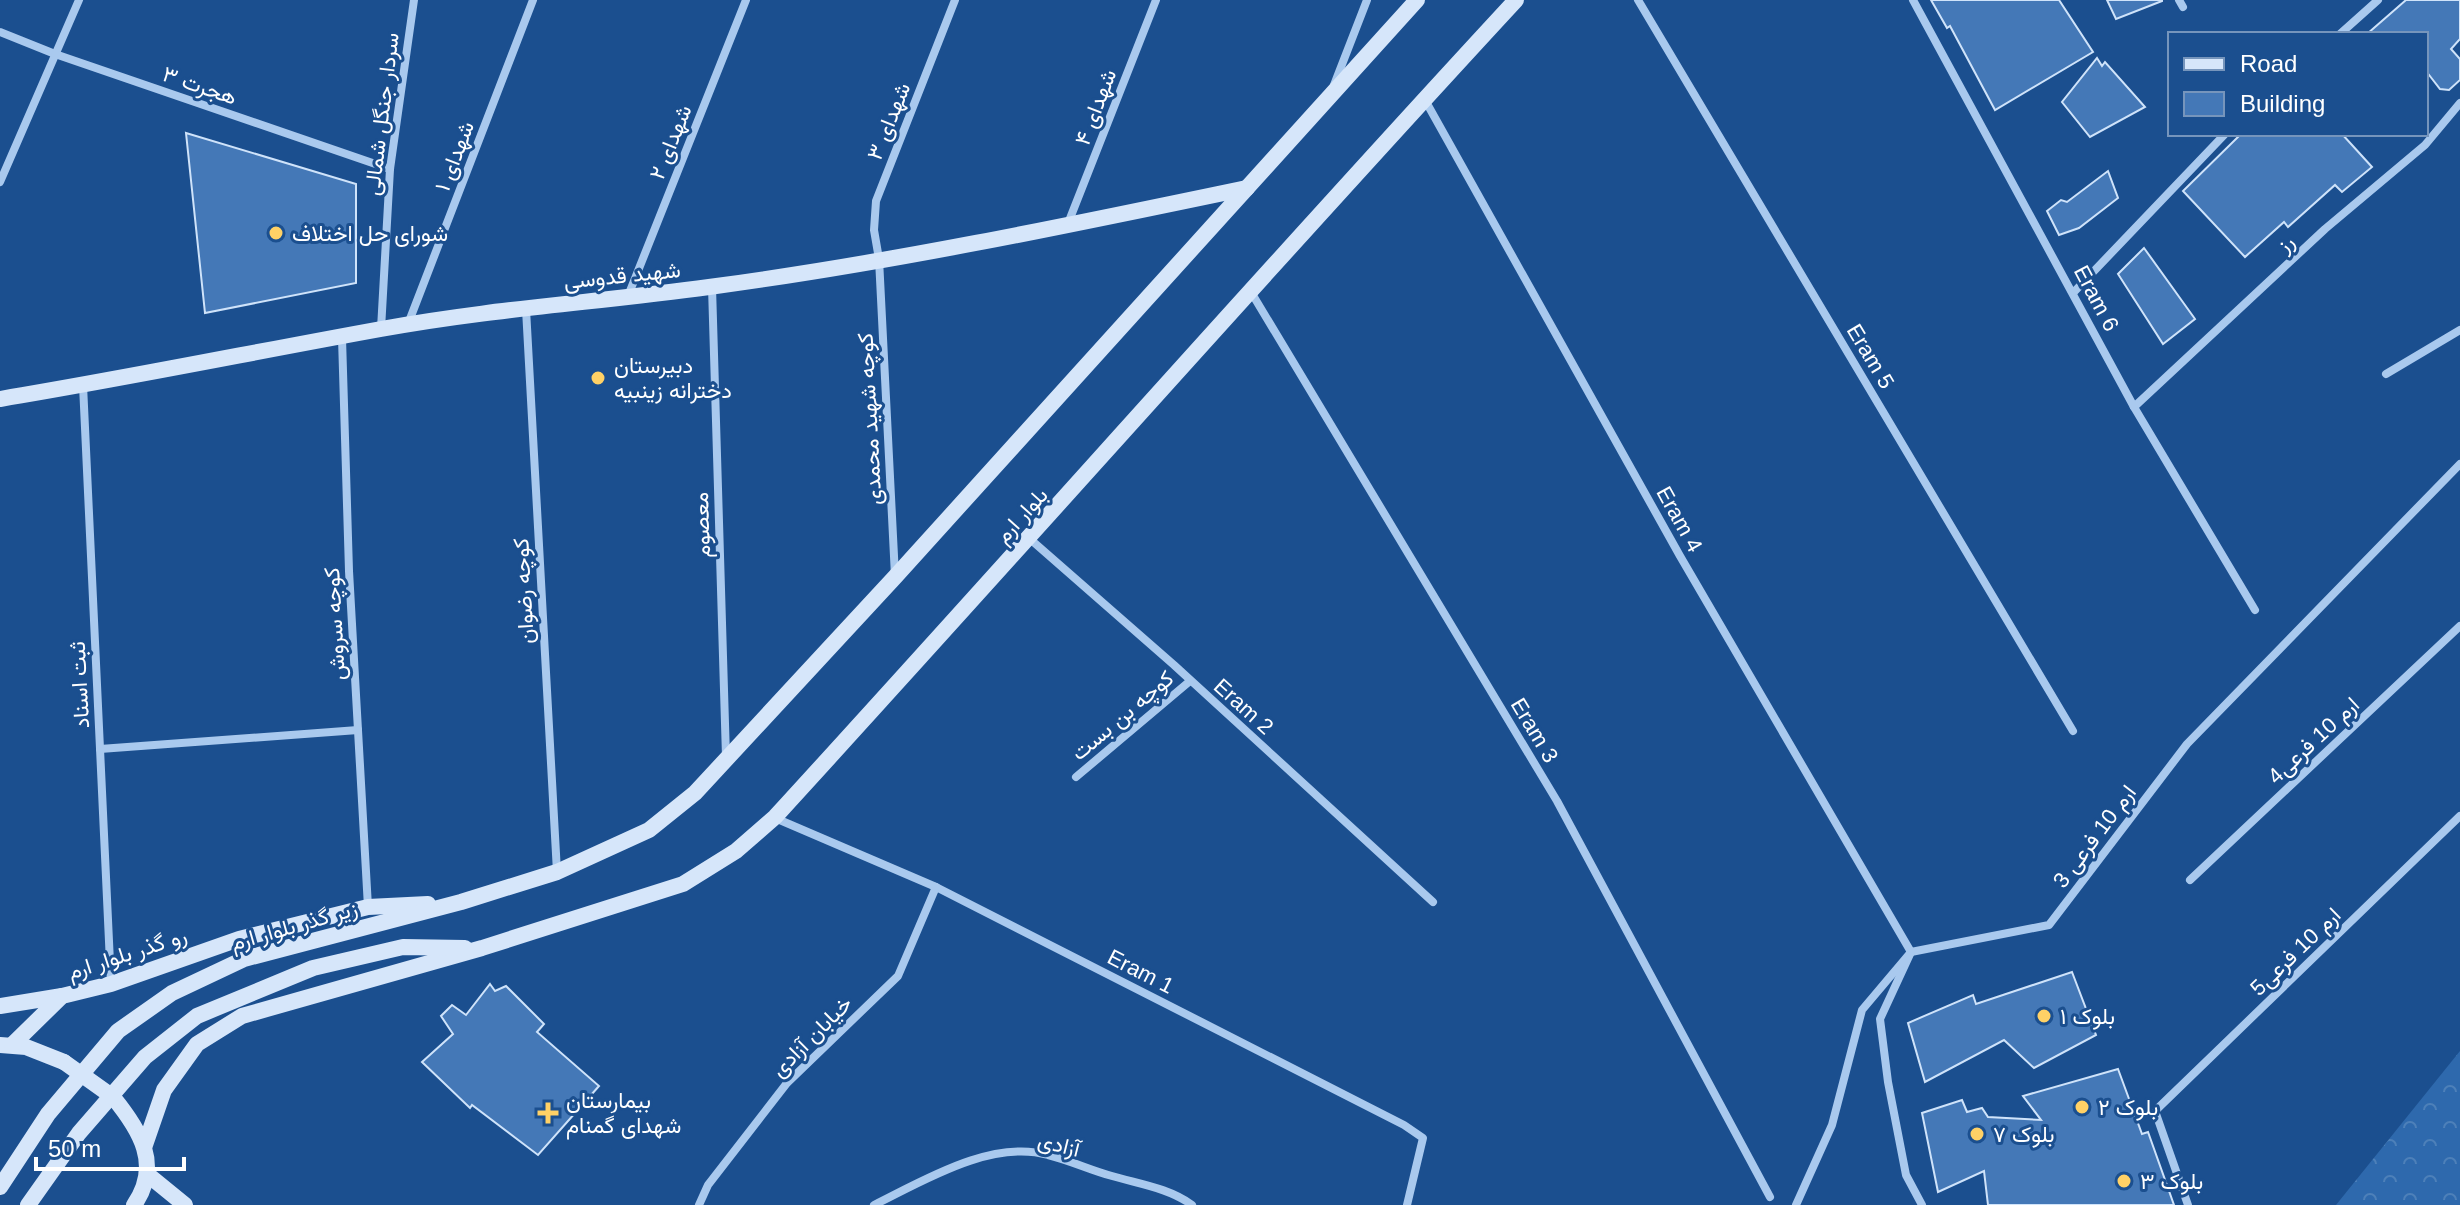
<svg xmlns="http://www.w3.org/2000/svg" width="2460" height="1205" font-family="Helvetica,Vazirmatn,sans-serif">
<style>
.forest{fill:url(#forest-crowns)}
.building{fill:#4478b7;stroke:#cfe3fa;stroke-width:2}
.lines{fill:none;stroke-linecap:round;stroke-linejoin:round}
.street{stroke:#a9c9ee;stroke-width:8}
.secondary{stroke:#d6e6fa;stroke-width:16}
.secondary-bridge{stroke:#d6e6fa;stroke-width:16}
.poi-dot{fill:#ffd166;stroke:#1b4f8f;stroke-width:3}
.labels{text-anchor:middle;stroke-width:6;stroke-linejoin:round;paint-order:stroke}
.street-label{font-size:22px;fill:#fff;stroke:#1b4f8f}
.poi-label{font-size:22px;fill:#fff;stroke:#1b4f8f;text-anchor:start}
</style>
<defs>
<pattern id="forest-crowns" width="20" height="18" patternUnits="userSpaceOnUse" patternTransform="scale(2)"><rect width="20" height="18" fill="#2e69ad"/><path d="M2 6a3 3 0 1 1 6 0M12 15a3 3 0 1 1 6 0" fill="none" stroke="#4d80b9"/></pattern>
</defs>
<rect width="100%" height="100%" fill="#1b4f8f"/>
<path class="forest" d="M2460,1051V1205H2336Z"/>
<g class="building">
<path d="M1931,0H2059L2093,52L1995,110L1950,26L1947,28Z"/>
<path d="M2107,0H2162V1L2116,19Z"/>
<path d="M2406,0H2460V39L2451,49L2460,59V80L2449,90L2440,89L2426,71V34H2367Z"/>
<path d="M2097,58L2102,66L2105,62L2145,107L2090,137L2062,102Z"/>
<path d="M186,133L356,184V283L205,313Z"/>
<path d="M2241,134H2342L2372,167L2342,192L2335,185L2288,227L2284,222L2245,257L2183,191Z"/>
<path d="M2108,171L2118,198L2079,228L2059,235L2047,211L2061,200L2067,202Z"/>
<path d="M2144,248L2195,319L2163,344L2118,274Z"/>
<path d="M2072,972L2096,1035L2034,1068L2004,1040L1925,1082L1908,1023L1973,995L1976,1004Z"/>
<path d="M490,984L495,991L506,986L544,1024L537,1032L599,1086L538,1155L472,1105L470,1108L422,1062L453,1034L441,1016L452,1005L466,1015Z"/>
<path d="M2118,1069L2142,1134L2148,1132L2174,1205H1988L1984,1171L1938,1192L1922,1113L1962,1100L1967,1112L1982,1108L1988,1117L2041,1120L2023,1096Z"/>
</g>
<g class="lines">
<g class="street">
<path d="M1638,0L2073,731"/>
<path d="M1913,0L2134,407L2255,610"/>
<path d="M2179,0L2183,7"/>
<path d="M0,32L55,54L390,169"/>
<path d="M2340,34L2378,0"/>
<path d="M1334,85L1367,0"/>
<path d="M1425,100L1680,556L1911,952L1880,1019L1888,1082L1906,1175L1922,1205"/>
<path d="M0,182L79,0"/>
<path d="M1067,226L1156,0"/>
<path d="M712,287L726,757"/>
<path d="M1251,292L1557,801L1770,1197"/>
<path d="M2073,293L2225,134"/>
<path d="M628,296L746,0"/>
<path d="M526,309L557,872"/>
<path d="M408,324L533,0"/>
<path d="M381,329L390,169L414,0"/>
<path d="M342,338L349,571L368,907"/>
<path d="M2386,374L2460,330"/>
<path d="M83,385L111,984"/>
<path d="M2134,407L2325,229L2425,145L2460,103"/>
<path d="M1030,539L1174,665L1433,902"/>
<path d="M895,576L879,259L874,230L876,201L955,0"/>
<path d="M100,749L358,730"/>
<path d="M1076,777L1190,681"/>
<path d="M775,818L936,887L1404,1125L1423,1138L1407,1205"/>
<path d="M2190,880L2460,626"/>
<path d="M699,1205L708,1185L787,1083L898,976L936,887"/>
<path d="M874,1205C923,1181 991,1139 1048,1155C1069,1160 1090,1170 1112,1176C1139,1184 1169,1188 1192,1205"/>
<path d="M1796,1205L1832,1125L1862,1010L1911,952L2049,925L2187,744L2460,464"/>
<path d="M2188,1205L2155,1111L2460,816"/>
</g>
<g class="secondary">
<path d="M0,399C127,378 254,352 381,329C490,309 600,302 709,287C889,263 1070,225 1247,188"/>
<path d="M0,1006L62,996"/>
<path d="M0,1045L26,1047L64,1062"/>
<path d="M12,1045L62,996L111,984L239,939L368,907L428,904"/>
<path d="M113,1097C140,1130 162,1165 134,1205"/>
<path d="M145,1145L164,1090L197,1044L242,1016L482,948L683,884L736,851L775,817C1023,546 1266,270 1516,0"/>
<path d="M147,1174L185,1205"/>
<path d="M0,1187L48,1114L118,1031L172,993L244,959L461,902L557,872L649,830L695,793L895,577L1417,0"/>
<path d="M28,1205L79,1133L145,1057L197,1016L313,968L403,947L465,948"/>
</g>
<path class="secondary-bridge" d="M64,1062L113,1097"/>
</g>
<g class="poi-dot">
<circle cx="276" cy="233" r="8"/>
<circle cx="598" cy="378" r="8"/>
<circle cx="2044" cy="1016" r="8"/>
<circle cx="2082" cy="1107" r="8"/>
<path d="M544 1101h8v8h8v8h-8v8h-8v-8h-8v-8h8z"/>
<circle cx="1977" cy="1134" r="8"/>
<circle cx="2124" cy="1181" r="8"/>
</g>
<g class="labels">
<g class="street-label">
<text transform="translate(200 85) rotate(19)" y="8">هجرت ۳</text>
<text transform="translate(1095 107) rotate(-69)" y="8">شهدای ۴</text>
<text transform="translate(381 114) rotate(-83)" y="8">سردار جنگل شمالی</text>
<text transform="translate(888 121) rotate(-68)" y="8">شهدای ۳</text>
<text transform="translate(670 142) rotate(-68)" y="8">شهدای ۲</text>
<text transform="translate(454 156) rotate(-69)" y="8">شهدای ۱</text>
<text transform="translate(2285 243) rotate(-44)" y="8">رز</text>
<text transform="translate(622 275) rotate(-6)" y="8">شهید قدوسی</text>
<text transform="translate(2097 298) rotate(62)" y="8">Eram 6</text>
<text transform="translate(1871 356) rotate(59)" y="8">Eram 5</text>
<text transform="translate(869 419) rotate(-93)" y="8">کوچه شهید محمدی</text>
<text transform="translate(1021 515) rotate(-48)" y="8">بلوار ارم</text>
<text transform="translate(1680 519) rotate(61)" y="8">Eram 4</text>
<text transform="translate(701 525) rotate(-92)" y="8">معصوم</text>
<text transform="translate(523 591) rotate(-93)" y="8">کوچه رضوان</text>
<text transform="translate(334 624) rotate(-93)" y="8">کوچه سروش</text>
<text transform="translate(79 685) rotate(-93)" y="8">ثبت اسناد</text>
<text transform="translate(1244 706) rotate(42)" y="8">Eram 2</text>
<text transform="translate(1122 715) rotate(-40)" y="8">کوچه بن بست</text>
<text transform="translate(1535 730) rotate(59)" y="8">Eram 3</text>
<text transform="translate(2313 740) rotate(-43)" y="8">ارم 10 فرعی4</text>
<text transform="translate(2094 836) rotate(-53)" y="8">ارم 10 فرعی 3</text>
<text transform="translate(294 925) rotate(-16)" y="8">زیر گذر بلوار ارم</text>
<text transform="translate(2295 951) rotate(-44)" y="8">ارم 10 فرعی5</text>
<text transform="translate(127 953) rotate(-18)" y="8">رو گذر بلوار ارم</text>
<text transform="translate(1141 971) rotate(27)" y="8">Eram 1</text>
<text transform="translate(811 1036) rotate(-45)" y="8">خیابان آزادی</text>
<text transform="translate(1059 1144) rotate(14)" y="8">آزادی</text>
</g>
<g class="poi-label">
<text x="292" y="241">شورای حل اختلاف</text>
<text x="614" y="373">دبیرستان<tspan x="614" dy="25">دخترانه زینبیه</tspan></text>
<text x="2060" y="1024">بلوک ۱</text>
<text x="566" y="1108">بیمارستان<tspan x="566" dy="25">شهدای گمنام</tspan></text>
<text x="2098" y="1115">بلوک ۲</text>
<text x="1993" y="1142">بلوک ۷</text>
<text x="2140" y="1189">بلوک ۳</text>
</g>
</g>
<rect x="2168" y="32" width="260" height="104" fill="#1b4f8f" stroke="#7695bc" stroke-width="2"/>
<rect x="2184" y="58" width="40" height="12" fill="#d6e6fa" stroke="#7695bc" stroke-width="2"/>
<text x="2240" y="72" font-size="24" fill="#ffffff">Road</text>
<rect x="2184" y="92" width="40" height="24" fill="#4478b7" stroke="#7695bc" stroke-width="2"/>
<text x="2240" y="112" font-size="24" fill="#ffffff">Building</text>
<path d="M36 1157v12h148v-12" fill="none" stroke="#ffffff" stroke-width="4"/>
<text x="48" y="1157" font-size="24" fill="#ffffff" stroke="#1b4f8f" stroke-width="6" paint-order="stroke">50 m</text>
</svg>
